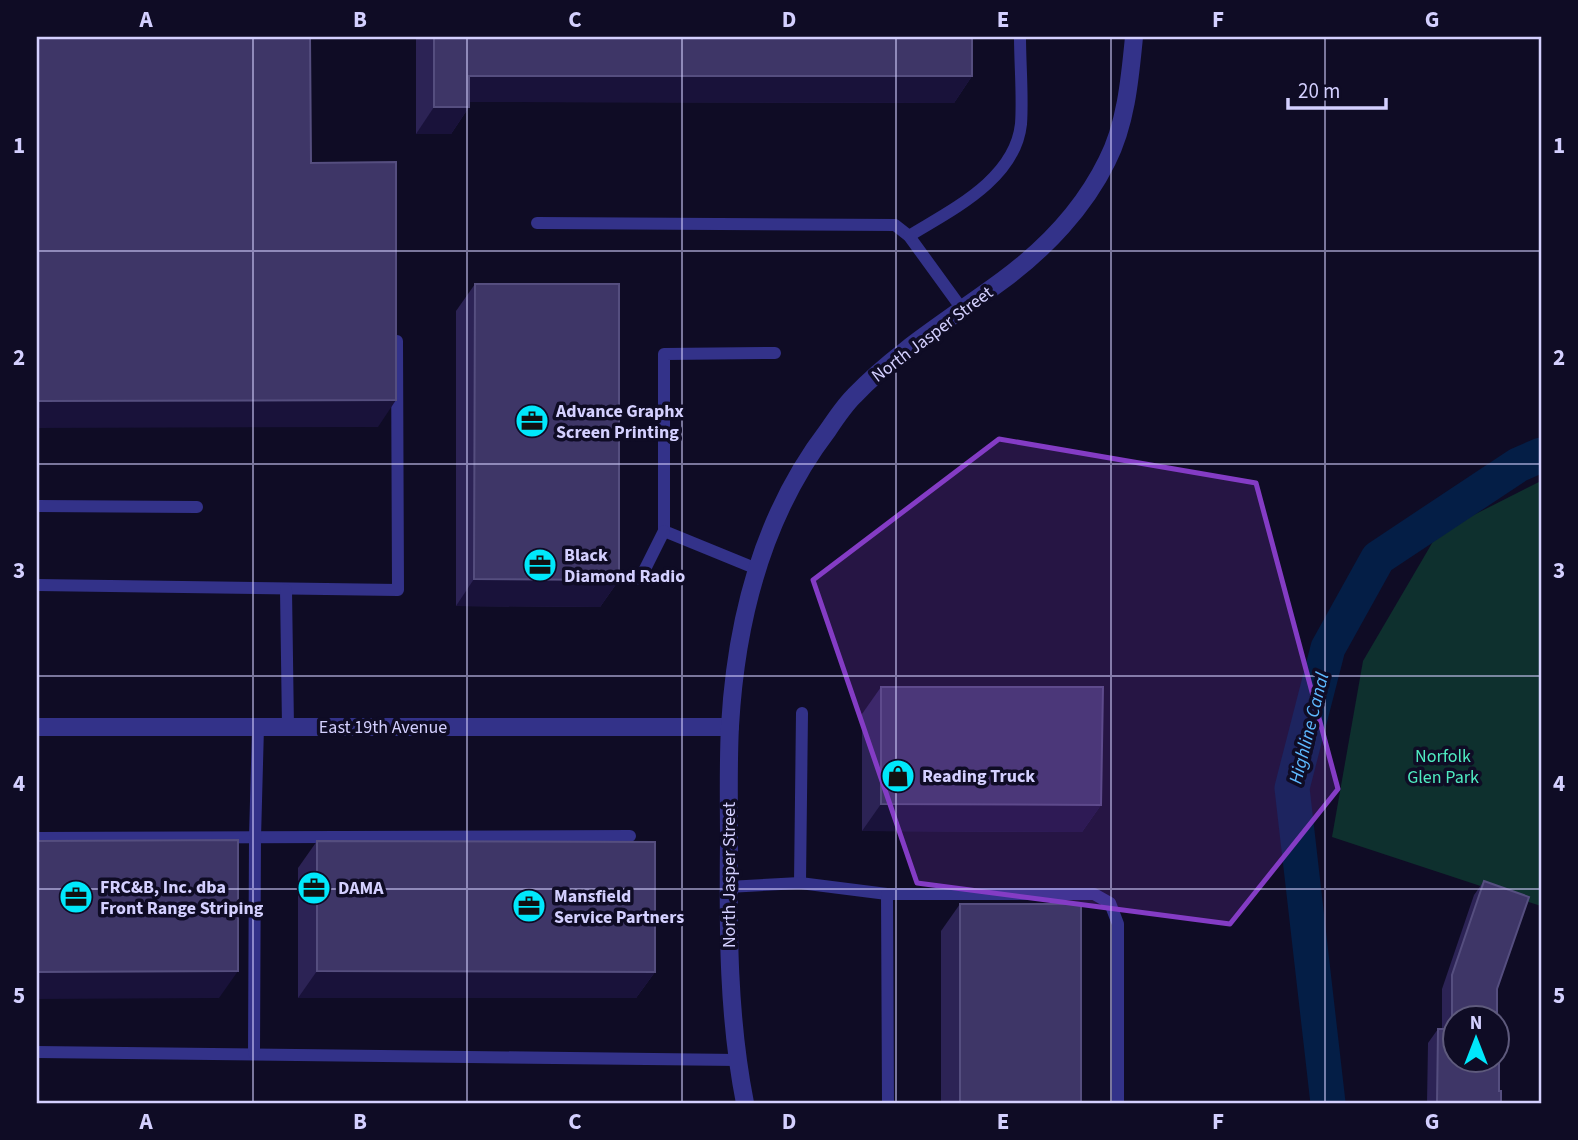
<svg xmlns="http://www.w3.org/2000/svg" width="1578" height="1140" font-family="'Source Sans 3',sans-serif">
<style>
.green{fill:#0e302e}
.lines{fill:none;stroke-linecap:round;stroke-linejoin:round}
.canal{stroke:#041e46;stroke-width:35}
.lane{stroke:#333289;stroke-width:12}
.street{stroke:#333289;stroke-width:18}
.wall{fill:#2c2355}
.shaded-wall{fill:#19123a}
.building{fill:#3e3667;stroke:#554e7f;stroke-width:2}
.marked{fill:#843cc5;fill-opacity:0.2;stroke:#843cc5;stroke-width:5;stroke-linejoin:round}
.grid{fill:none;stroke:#d4d0ff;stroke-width:2;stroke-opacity:0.55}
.labels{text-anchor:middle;stroke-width:7;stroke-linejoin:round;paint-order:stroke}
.street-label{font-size:18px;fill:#d4d0ff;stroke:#0f0c25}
.poi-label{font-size:18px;font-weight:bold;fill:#d4d0ff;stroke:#0f0c25;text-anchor:start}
.park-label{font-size:18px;fill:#4fecc1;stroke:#0f0c25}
.water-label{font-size:19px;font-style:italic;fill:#5eb9ff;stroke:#0f0c25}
.neatline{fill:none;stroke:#d4d0ff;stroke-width:2.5}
.grid-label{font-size:23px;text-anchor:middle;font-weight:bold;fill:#d4d0ff}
</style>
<rect width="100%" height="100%" fill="#0f0c25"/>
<path class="green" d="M1541,481V906L1332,837L1363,661L1438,533Z"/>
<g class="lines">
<path class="canal" d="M1328,1103L1292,788L1328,648L1378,558L1518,465L1541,455"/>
<g class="lane">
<path d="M537,223L895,225L909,236L962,309"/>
<path d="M909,236C951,210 1015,180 1021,124C1023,96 1020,65 1020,37"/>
<path d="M37,506L197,507"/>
<path d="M757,569L664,531V354L775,353"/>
<path d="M640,579L664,531"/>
<path d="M37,585L398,590L397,341"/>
<path d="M286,590L288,727"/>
<path d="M37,838L630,836"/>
<path d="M800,883L802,713"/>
<path d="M728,887L800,883L887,894H1094L1110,903L1118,924V1103"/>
<path d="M887,894L888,1103"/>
<path d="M37,1052L738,1060"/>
<path d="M254,1053L255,838L258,727"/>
</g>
<g class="street">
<path d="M37,727H730"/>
<path d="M745,1103C728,1017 728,930 729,842C729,803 728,764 730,726C736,620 763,515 828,430C836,418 844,406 854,396C898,350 953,317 1003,280C1045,249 1084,208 1107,161C1126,124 1130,78 1134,37"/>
</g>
</g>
<g class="wall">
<path d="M416,37H972V76L954,103L469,102V107L451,134H416Z"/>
<path d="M475,284L619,580L600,607L456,606V311Z"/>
<path d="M881,687L1101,805L1082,832L862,831V714Z"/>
<path d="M317,841L655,972L636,998H298V868Z"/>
<path d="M1484,881L1455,1018L1499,1091L1501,1103H1427L1428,1043L1438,1029H1442V989L1474,895Z"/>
<path d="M960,904L1081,1103H941V931Z"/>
</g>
<g class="shaded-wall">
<path d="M469,76H972L954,103L451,102Z"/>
<path d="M434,107H469L451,134H416Z"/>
<path d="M396,400L378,427L37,428V401Z"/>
<path d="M474,579L619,580L600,607L456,606Z"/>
<path d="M881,804L1101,805L1082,832L862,831Z"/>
<path d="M238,971L219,998L37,999V972Z"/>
<path d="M317,971L655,972L636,998H298Z"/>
</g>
<g class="building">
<path d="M37,37H310L311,163L396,162V400L37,401Z"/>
<path d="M434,37H972V76H469V107H434Z"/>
<path d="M475,284H619V580L474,579Z"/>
<path d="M881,687H1103L1101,805L881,804Z"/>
<path d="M238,840V971L37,972V841Z"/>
<path d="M317,841L655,842V972L317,971Z"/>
<path d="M1484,881L1529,897L1497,989V1018H1455V1060H1497V1049H1499V1091H1501V1103H1437L1438,1029H1452V975Z"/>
<rect x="960" y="904" width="121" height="199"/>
</g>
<path class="marked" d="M999,439L1256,483L1338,789L1230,924L917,883L813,580Z"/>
<path class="grid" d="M253,37V1103M467,37V1103M682,37V1103M896,37V1103M1111,37V1103M1325,37V1103M37,251H1541M37,464H1541M37,676H1541M37,889H1541"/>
<defs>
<symbol id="office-disc" viewBox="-11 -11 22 22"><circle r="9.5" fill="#00e8fb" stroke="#0f0c25"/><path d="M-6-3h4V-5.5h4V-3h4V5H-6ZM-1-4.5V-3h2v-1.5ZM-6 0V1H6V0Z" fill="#111"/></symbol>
<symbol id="shop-disc" viewBox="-11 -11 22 22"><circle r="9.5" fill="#00e8fb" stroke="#0f0c25"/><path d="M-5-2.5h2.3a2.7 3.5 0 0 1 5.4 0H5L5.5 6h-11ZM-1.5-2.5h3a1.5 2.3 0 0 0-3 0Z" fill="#111"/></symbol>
</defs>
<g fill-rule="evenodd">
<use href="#office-disc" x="513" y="402" width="38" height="38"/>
<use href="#office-disc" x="521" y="546" width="38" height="38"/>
<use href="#shop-disc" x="879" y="757" width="38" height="38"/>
<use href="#office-disc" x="295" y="869" width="38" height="38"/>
<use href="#office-disc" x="57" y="878" width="38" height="38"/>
<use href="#office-disc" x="510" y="887" width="38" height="38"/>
</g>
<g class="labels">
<g class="street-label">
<text transform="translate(932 334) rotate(-37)" y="6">North Jasper Street</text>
<text x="383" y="733">East 19th Avenue</text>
<text transform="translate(729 875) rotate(-90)" y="6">North Jasper Street</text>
</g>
<g class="poi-label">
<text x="556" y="417">Advance Graphx<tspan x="556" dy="21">Screen Printing</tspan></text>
<text x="564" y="561">Black<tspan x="564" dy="21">Diamond Radio</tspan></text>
<text x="922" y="782">Reading Truck</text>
<text x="100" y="893">FRC&amp;B, Inc. dba<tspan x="100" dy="21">Front Range Striping</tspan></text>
<text x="338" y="894">DAMA</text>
<text x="554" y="902">Mansfield<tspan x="554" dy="21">Service Partners</tspan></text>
</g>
<g class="park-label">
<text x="1443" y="762">Norfolk<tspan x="1443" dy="21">Glen Park</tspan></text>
</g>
<g class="water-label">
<text transform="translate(1308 728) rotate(-76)" y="7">Highline Canal</text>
</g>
</g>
<rect width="1578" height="1140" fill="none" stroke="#0f0c25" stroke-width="77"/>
<g transform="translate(1476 1039)"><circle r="33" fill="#0f0c25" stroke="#5e5a7c" stroke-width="2"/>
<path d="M0-5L12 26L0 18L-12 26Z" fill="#00e8fb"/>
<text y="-10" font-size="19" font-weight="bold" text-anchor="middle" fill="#d4d0ff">N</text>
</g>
<path d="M1288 98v10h98v-10" fill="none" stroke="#d4d0ff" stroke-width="3.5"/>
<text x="1298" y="98" font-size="21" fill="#d4d0ff" stroke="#0f0c25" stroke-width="5" paint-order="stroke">20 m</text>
<rect x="38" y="38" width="1502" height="1064" class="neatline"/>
<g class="grid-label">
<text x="146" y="27">A</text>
<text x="360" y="27">B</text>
<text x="575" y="27">C</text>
<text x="789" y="27">D</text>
<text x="1003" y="27">E</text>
<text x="1218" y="27">F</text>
<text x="1432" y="27">G</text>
<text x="19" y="153">1</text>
<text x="1559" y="153">1</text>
<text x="19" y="365">2</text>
<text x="1559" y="365">2</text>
<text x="19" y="578">3</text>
<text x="1559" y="578">3</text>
<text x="19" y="791">4</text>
<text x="1559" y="791">4</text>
<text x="19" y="1003">5</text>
<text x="1559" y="1003">5</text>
<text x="146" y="1129">A</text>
<text x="360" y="1129">B</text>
<text x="575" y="1129">C</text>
<text x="789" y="1129">D</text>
<text x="1003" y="1129">E</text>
<text x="1218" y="1129">F</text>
<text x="1432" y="1129">G</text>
</g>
</svg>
